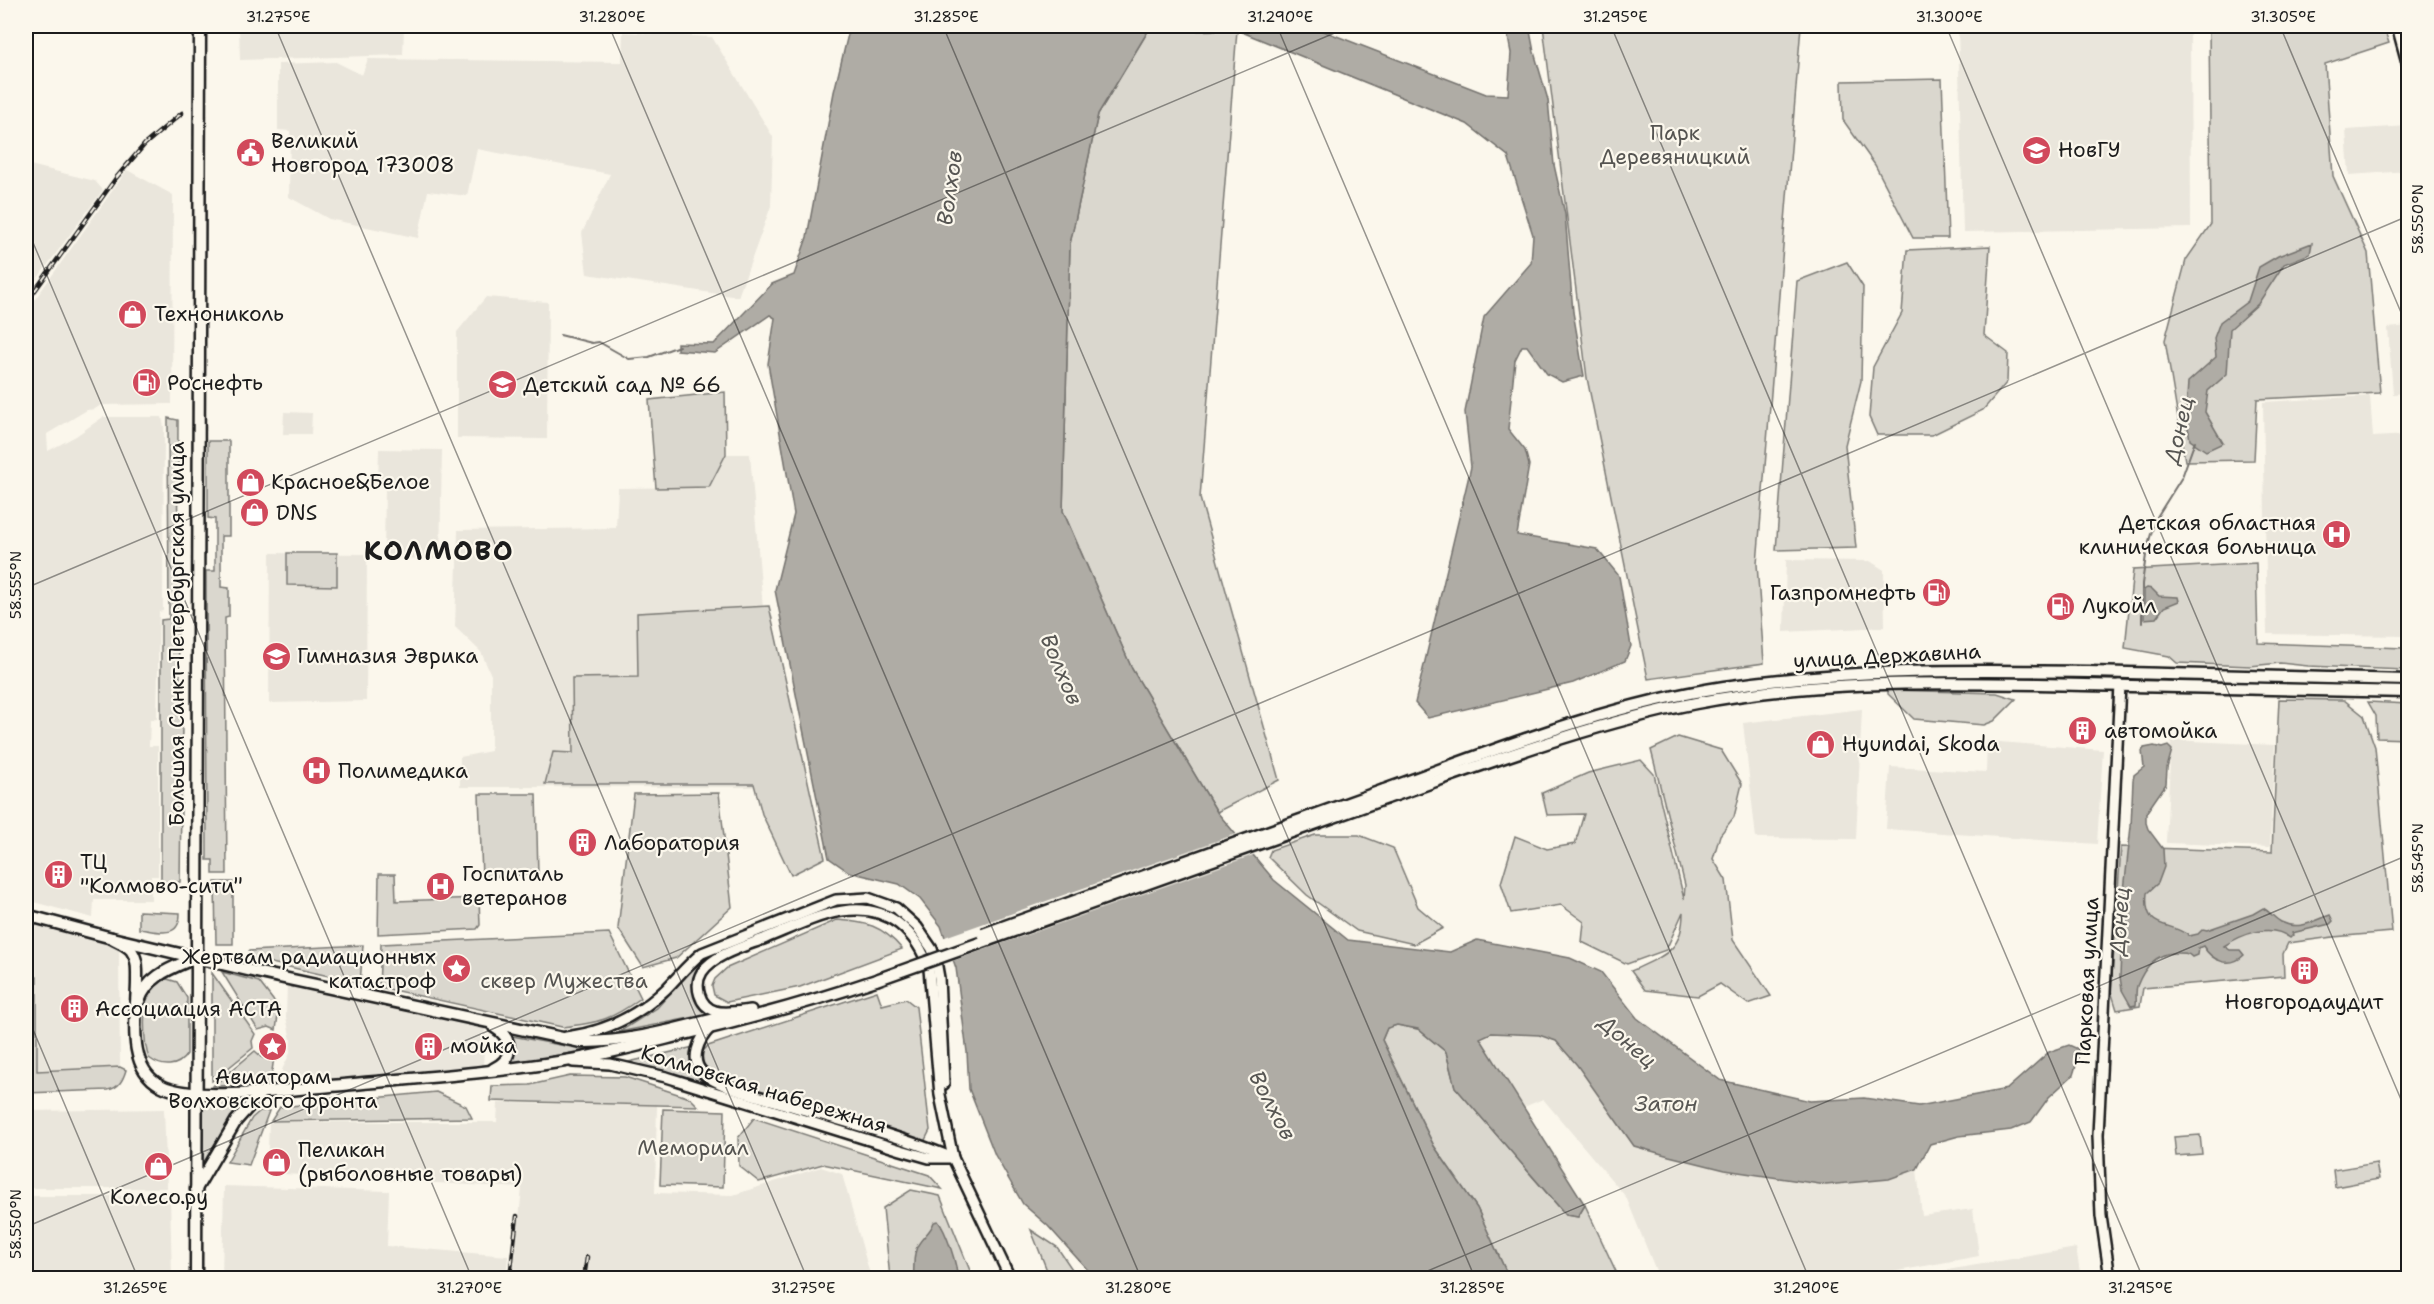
<svg xmlns="http://www.w3.org/2000/svg" width="2434" height="1304" font-family="'Shantell Sans',sans-serif">
<style>
.built{fill:#eae6dc}
.green{fill:#dad7ce;stroke:#7b7a75;stroke-width:1.5}
.water{fill:#afaca5;stroke:#74726e;stroke-width:1.5}
.pier{fill:#fbf7ec}
.lines{fill:none;stroke-linecap:round;stroke-linejoin:round}
.stream{stroke:#74726e;stroke-width:2}
.secondary-casing{stroke:#1c1c1c;stroke-width:14}
.primary-casing{stroke:#1c1c1c;stroke-width:15}
.secondary{stroke:#fbf7ec;stroke-width:9}
.primary{stroke:#fbf7ec;stroke-width:10}
.rail-casing{stroke:#1c1c1c;stroke-width:4.5}
.rail{stroke:#fbf7ec;stroke-width:2;stroke-dasharray:7;stroke-linecap:butt}
.primary-bridge-casing{stroke:#1c1c1c;stroke-width:15;stroke-linecap:butt}
.primary-bridge{stroke:#fbf7ec;stroke-width:10}
.ticks{fill:none;stroke:#1c1c1c;stroke-width:1.5;stroke-opacity:0.45}
.labels{text-anchor:middle;stroke-width:4.5;stroke-linejoin:round;paint-order:stroke}
.park-label{font-size:21px;fill:#555451;stroke:#fbf7ec}
.poi-label{font-size:21px;fill:#1c1c1c;stroke:#fbf7ec;text-anchor:start}
.street-label{font-size:21px;fill:#1c1c1c;stroke:#fbf7ec}
.water-label{font-size:22px;font-style:italic;fill:#575653;stroke:#fbf7ec}
.district-label{font-size:27px;font-weight:bold;letter-spacing:1.5px;fill:#1c1c1c;stroke:#fbf7ec}
.neatline{fill:none;stroke:#1c1c1c;stroke-width:2}
.ticks-label{font-size:15px;text-anchor:middle;fill:#1c1c1c}
</style>
<rect width="100%" height="100%" fill="#fbf7ec"/>
<filter id="ink" filterUnits="userSpaceOnUse"><feTurbulence type="fractalNoise" baseFrequency=".0167" numOctaves="2"/><feDisplacementMap in="SourceGraphic" scale="12" xChannelSelector="R" yChannelSelector="G"/><feConvolveMatrix kernelMatrix="1 2 1 2 8 2 1 2 1" color-interpolation-filters="sRGB"/></filter>
<g filter="url(#ink)">
<g class="built">
<path d="M110,26H177V33L110,31Z"/>
<path d="M239,26H404L403,55L240,60Z"/>
<path d="M1958,26H2190L2191,228L1963,232Z"/>
<path d="M623,32L712,37L773,137L771,206L738,297L587,274L582,233L610,174L477,149L467,196L428,191L418,238L329,219L289,197L290,131L278,130V64L336,62L362,75L368,59L622,62Z"/>
<path d="M2408,126V171L2349,175L2346,130Z"/>
<path d="M26,164L95,181L103,190L26,294Z"/>
<path d="M127,170L173,195L172,404L101,405L95,409L87,410L47,434L48,451L76,436L103,417H162L164,427L163,611L159,612L157,719L150,720L149,746H158V876H151V900H94L93,918L26,900V312Z"/>
<path d="M486,297L548,302L547,439L457,438V332Z"/>
<path d="M2408,326V393L2393,394L2388,328Z"/>
<path d="M2370,396L2373,437L2408,435V636L2267,634L2263,402Z"/>
<path d="M284,412L312,413L311,434H283Z"/>
<path d="M379,449L442,450L440,559L384,558L385,485L378,484Z"/>
<path d="M726,454H750L778,787H460V757L491,751V675L481,652L455,627L458,530L616,528L618,488L709,487Z"/>
<path d="M270,553L367,554L366,701L269,703Z"/>
<path d="M1786,560L1870,561L1884,570L1885,627L1784,632Z"/>
<path d="M1862,709L1856,839L1756,838L1743,723Z"/>
<path d="M2171,740L2275,745L2270,847L2166,843Z"/>
<path d="M1987,741L2103,750L2097,844L1886,829L1890,767L1986,772Z"/>
<path d="M29,919L111,942L119,948L120,1067L37,1071V978H26Z"/>
<path d="M287,983L485,1028L483,1068L282,1086V1070L290,1053L291,1040L286,1017Z"/>
<path d="M1491,1033L1539,1035L1556,1041L1577,1064L1669,1156L1725,1170L1889,1179L1917,1169L1922,1216L1973,1209L1979,1256L1860,1278H1659L1626,1197L1543,1099L1524,1107L1479,1038Z"/>
<path d="M498,1103L657,1105L655,1193L733,1195L821,1167L842,1174L871,1278H513L522,1188L267,1173L269,1122H497Z"/>
<path d="M164,1109L167,1188H29V1196H170L172,1278H26V1111Z"/>
<path d="M224,1186L389,1191L387,1246L508,1256L506,1278H222Z"/>
<path d="M2076,1248L2081,1278H1899L1918,1275Z"/>
</g>
<g class="green">
<path d="M1543,26H1801L1757,564L1764,663L1648,679L1587,378Z"/>
<path d="M2209,26H2383L2389,43L2325,64L2333,176L2368,253L2380,393L2257,399L2254,460L2185,461L2165,340L2186,260L2211,224Z"/>
<path d="M1237,30L1200,498L1279,780L1217,812L1132,669L1063,511L1070,244L1098,114L1148,31Z"/>
<path d="M1942,79L1948,238H1913L1875,165L1843,120L1842,81Z"/>
<path d="M1990,246L1984,335L2008,353L2007,382L1983,410L1932,435H1877L1869,417L1873,367L1902,313L1907,250Z"/>
<path d="M1847,262L1863,287L1861,381L1845,445L1856,548L1776,550L1797,281Z"/>
<path d="M725,392L726,454L709,487L656,488L649,400Z"/>
<path d="M168,418L178,420L177,618L182,721L180,882H161V620L169,619Z"/>
<path d="M208,441H229V536H221V587L229,588V617L225,618L227,874H213V860H207L206,571H215V519L208,518Z"/>
<path d="M287,553H337V586L287,585Z"/>
<path d="M2256,563L2258,643L2405,648V670L2308,666L2280,663L2250,666L2177,663L2169,656L2125,648L2133,570Z"/>
<path d="M769,606L825,858L791,875L762,814L754,784H545L553,752L573,753L572,678L638,677L637,613Z"/>
<path d="M2029,674L2408,684V688L2028,679Z"/>
<path d="M1888,690L1997,693L2016,699L1994,721L1984,725L1914,719L1888,694Z"/>
<path d="M2279,699L2344,700L2364,716L2375,747L2392,932L2333,937L2288,943L2283,954L2284,976L2143,988L2140,1006L2117,1010L2111,991L2121,847L2272,852Z"/>
<path d="M2368,702L2408,704V739L2377,738L2376,716Z"/>
<path d="M1678,737L1721,750L1742,784L1734,817L1720,835L1713,859L1726,880L1733,940L1771,996L1748,1004L1720,984L1698,996L1645,990L1631,971C1663,956 1683,952 1683,912L1666,950L1627,964L1582,942L1584,922L1561,905L1511,913L1501,883L1515,836L1547,849L1575,844L1584,814L1547,815L1542,793L1588,773L1641,760L1654,774L1684,899L1685,885L1651,750Z"/>
<path d="M719,793L732,907L676,958L643,967L618,928L634,794Z"/>
<path d="M479,794H536L538,874L482,877Z"/>
<path d="M1315,835H1359L1393,848L1418,907L1443,928L1414,944L1357,931L1307,895L1268,857L1271,850Z"/>
<path d="M379,874H395L396,901L479,898L480,925L477,929L378,934Z"/>
<path d="M215,882H233V944H216Z"/>
<path d="M139,911L180,913C180,940 158,931 139,929Z"/>
<path d="M837,920C866,922 882,925 902,949L800,987L727,1002L714,995L712,986L715,979L727,968Z"/>
<path d="M609,933L641,998C611,1020 598,1023 562,1027L379,987L381,944Z"/>
<path d="M363,945L360,983L249,958V951Z"/>
<path d="M704,960C692,987 692,992 710,1014L619,1032L657,1008L691,970Z"/>
<path d="M222,972L259,982L279,1008L276,1030L269,1027L258,1030Z"/>
<path d="M212,973L255,1034L252,1041L253,1048L212,1081Z"/>
<path d="M37,977V1071L120,1067L126,1070C123,1080 119,1088 108,1090L26,1093V978Z"/>
<path d="M164,978L177,982L187,998V1054C178,1068 162,1068 149,1058C143,1044 142,999 151,986C154,982 159,981 164,978Z"/>
<path d="M877,991L882,1005L906,999L916,1007L930,1130L924,1142L739,1087L712,1076L703,1067L702,1052L708,1046Z"/>
<path d="M1397,1025L1418,1029L1446,1052L1455,1087L1566,1215L1578,1217L1585,1205L1619,1278H1509L1477,1208L1434,1146L1382,1040L1387,1028Z"/>
<path d="M512,1036L587,1050L509,1064L515,1053Z"/>
<path d="M694,1047L695,1072L706,1086L624,1063Z"/>
<path d="M255,1051L263,1058L274,1057L270,1085L213,1086Z"/>
<path d="M570,1076L625,1077L690,1098L698,1106L491,1101L492,1086L530,1085Z"/>
<path d="M436,1092L466,1106L472,1118L271,1121L280,1107Z"/>
<path d="M246,1098L222,1132L201,1170V1101Z"/>
<path d="M663,1109L725,1111L723,1187L660,1185Z"/>
<path d="M260,1111H269L249,1165L227,1162L252,1118Z"/>
<path d="M754,1118L929,1175L942,1189L823,1164L759,1182L739,1166L738,1138Z"/>
<path d="M2200,1135L2202,1154L2176,1156L2174,1137Z"/>
<path d="M2376,1163L2379,1179L2335,1187L2333,1170Z"/>
<path d="M911,1190L940,1196L973,1278H890L883,1208Z"/>
<path d="M1031,1230L1057,1247L1078,1278H1050Z"/>
</g>
<g class="water">
<path d="M850,26H1311L1486,94L1508,95L1511,53L1506,26H1529L1534,52L1548,100L1554,165L1565,214L1573,312L1584,376L1562,382L1547,374L1527,346H1522L1515,360L1508,429L1525,450L1529,465L1517,535L1597,549L1619,576L1631,646L1625,661L1573,683L1428,718L1415,703L1471,467L1465,412L1484,317L1531,263L1533,235L1508,156L1467,124L1237,30L1148,31L1098,114L1070,244L1063,511L1132,669L1217,812L1274,880L1348,940L1450,952L1477,940L1570,958L1601,972L1637,1018L1720,1080L1810,1101L1864,1098L1919,1106L2007,1089L2049,1052L2069,1045L2078,1049V1059L2073,1075L2049,1097L2031,1122L2011,1130L1959,1136L1930,1144L1917,1169L1889,1179L1826,1185L1725,1170L1669,1156L1634,1146L1577,1065L1556,1041L1539,1035L1491,1033L1480,1038L1585,1205L1578,1217L1566,1215L1455,1087L1446,1052L1418,1029L1397,1025L1387,1028L1382,1040L1434,1146L1477,1208L1509,1278H1095L1048,1226L1023,1204L995,1155L969,1089L967,1052L956,968L941,926L920,899L899,884L849,872L829,858L775,590L794,514L768,364L775,318L770,315L715,353L677,350V343L714,344L772,284L794,275L807,237L834,92Z"/>
<path d="M2312,243L2310,254L2284,264L2258,304L2230,329L2227,374L2208,391L2205,412L2223,443L2206,451L2190,440L2186,414L2188,382L2216,357L2214,338L2220,322L2248,301L2259,267L2278,256Z"/>
<path d="M2147,588L2152,589L2159,596L2178,597L2179,601L2164,607L2156,618L2144,619V590Z"/>
<path d="M2154,746L2162,748L2168,746L2172,750L2167,768L2166,784L2146,813V823L2148,829L2163,849L2164,867L2158,883L2147,893C2143,932 2170,920 2189,936L2198,934L2203,929L2207,930L2253,914L2263,908C2270,912 2275,919 2281,922C2299,931 2313,921 2330,915L2333,921L2330,924L2292,933L2293,935L2290,938C2270,922 2241,935 2224,946L2230,950H2240L2244,955C2230,969 2212,961 2203,946L2198,948L2197,955L2192,957C2188,952 2181,953 2174,953C2155,954 2144,968 2137,986C2135,992 2137,999 2136,1005L2131,1006L2122,990L2120,977L2123,900L2131,826L2133,780L2134,775L2144,767L2142,751L2144,748Z"/>
<path d="M938,1221C946,1231 958,1266 957,1278H913C915,1267 912,1255 918,1245C923,1236 931,1232 934,1222Z"/>
</g>
<path class="pier" d="M1239,833L1256,854L950,962L942,938Z"/>
<g class="lines">
<g class="stream">
<path d="M560,335L592,343L599,342L629,359L649,357L679,346"/>
<path d="M2142,623V584L2147,548L2155,520L2182,477L2195,441"/>
</g>
<defs>
<g id="secondary">
<path d="M2397,26L2408,66"/>
<path d="M751,1010C741,1011 724,1014 715,1011C699,1006 694,985 702,972C714,954 746,946 766,938C806,922 859,892 899,924C914,936 923,950 929,969L940,1095L953,1158L1010,1278"/>
<path d="M710,1028C699,1039 689,1060 703,1073C718,1087 752,1094 771,1100C830,1118 891,1133 948,1156"/>
<path d="M566,1037C605,1032 637,1017 666,989C678,977 688,964 702,953L836,900L868,898L896,908L917,927L932,949L936,961L939,978L944,1084"/>
<path d="M573,1062L610,1064L666,1077L901,1150L929,1158H953"/>
<path d="M2110,1278L2101,1216L2098,1135L2120,685"/>
</g>
<g id="primary">
<path d="M1384,790C1495,750 1606,705 1724,687C1844,669 1968,670 2089,672C2196,674 2302,677 2408,680"/>
<path d="M1387,798C1488,763 1590,724 1696,703C1808,681 1924,682 2038,684C2162,686 2285,689 2408,692"/>
<path d="M26,915L112,938L265,974L581,1042C634,1043 688,1025 739,1013"/>
<path d="M112,938C118,942 126,944 131,950C138,959 137,970 137,981C137,1013 125,1066 160,1085C193,1103 283,1090 321,1087C403,1079 484,1074 565,1061C607,1054 648,1043 689,1033C752,1018 814,1001 876,980"/>
<path d="M139,1001C148,975 172,968 195,958"/>
<path d="M493,1069C515,1059 513,1038 494,1027"/>
<path d="M196,1189L236,1121L262,1092"/>
<path d="M196,1278L200,26"/>
</g>
</defs>
<use href="#secondary" class="secondary-casing"/>
<use href="#primary" class="primary-casing"/>
<use href="#secondary" class="secondary"/>
<use href="#primary" class="primary"/>
<defs>
<g id="rail">
<path d="M26,303L116,178L145,144L182,113"/>
<path d="M510,1278L517,1216"/>
<path d="M584,1278L587,1257"/>
</g>
</defs>
<use href="#rail" class="rail-casing"/>
<use href="#rail" class="rail"/>
<defs>
<g id="primary-bridge">
<path d="M983,934L1384,790"/>
<path d="M876,980L1387,798"/>
</g>
</defs>
<use href="#primary-bridge" class="primary-bridge-casing"/>
<use href="#primary-bridge" class="primary-bridge"/>
</g>
</g>
<path class="ticks" d="M275,26L807,1278M609,26L1141,1278M943,26L1475,1278M1277,26L1809,1278M1611,26L2143,1278M1946,26L2408,1116M2280,26L2408,329M26,226L472,1278M26,588L1351,26M26,1013L138,1278M26,1227L2408,216M1411,1278L2408,855"/>
<defs>
<symbol id="university-disc" viewBox="-11 -11 22 22"><circle r="9.5" fill="#d1495b" stroke="#fbf7ec"/><path d="M0-5L7-2L0 1L-7-2ZM-4 1L0 2.5L4 1V4Q0 6-4 4Z" fill="#fff"/></symbol>
<symbol id="civic-disc" viewBox="-11 -11 22 22"><circle r="9.5" fill="#d1495b" stroke="#fbf7ec"/><path d="M-.6-6.5H3V-4.5H.6V-3L4-1V1h2V6H-6V1h2V-1L-.6-3ZM-1.2 2.5V6h2.4V2.5Z" fill="#fff"/></symbol>
<symbol id="shop-disc" viewBox="-11 -11 22 22"><circle r="9.5" fill="#d1495b" stroke="#fbf7ec"/><path d="M-5-2.5h2.3a2.7 3.5 0 0 1 5.4 0H5L5.5 6h-11ZM-1.5-2.5h3a1.5 2.3 0 0 0-3 0Z" fill="#fff"/></symbol>
<symbol id="fuel-disc" viewBox="-11 -11 22 22"><circle r="9.5" fill="#d1495b" stroke="#fbf7ec"/><path d="M-5.5-6h7V0h2V4h1.3V-2.5L3-4.5l.8-.8L6-3V5H2.5V1h-1V6h-7ZM-4.2-4.7v3.2H.2V-4.7Z" fill="#fff"/></symbol>
<symbol id="school-disc" viewBox="-11 -11 22 22"><circle r="9.5" fill="#d1495b" stroke="#fbf7ec"/><path d="M0-5L7-2L0 1L-7-2ZM-4 1L0 2.5L4 1V4Q0 6-4 4Z" fill="#fff"/></symbol>
<symbol id="hospital-disc" viewBox="-11 -11 22 22"><circle r="9.5" fill="#d1495b" stroke="#fbf7ec"/><path d="M-5-5h3v3.5h4V-5h3V5h-3V1.5h-4V5h-3Z" fill="#fff"/></symbol>
<symbol id="building-disc" viewBox="-11 -11 22 22"><circle r="9.5" fill="#d1495b" stroke="#fbf7ec"/><path d="M-4-6H4V6H1V3H-1V6H-4ZM-2.5-4.3h1.7v1.8h-1.7ZM.8-4.3h1.7v1.8H.8ZM-2.5-1h1.7V.8h-1.7ZM.8-1h1.7V.8H.8Z" fill="#fff"/></symbol>
<symbol id="sight-disc" viewBox="-11 -11 22 22"><circle r="9.5" fill="#d1495b" stroke="#fbf7ec"/><path d="M0-6L1.8-2.2L6-1.7L2.9 1.2L3.7 5.4L0 3.3L-3.7 5.4L-2.9 1.2L-6-1.7L-1.8-2.2Z" fill="#fff"/></symbol>
</defs>
<g fill-rule="evenodd">
<use href="#university-disc" x="2020" y="134" width="33" height="33"/>
<use href="#civic-disc" x="234" y="136" width="33" height="33"/>
<use href="#shop-disc" x="116" y="298" width="33" height="33"/>
<use href="#fuel-disc" x="130" y="366" width="33" height="33"/>
<use href="#school-disc" x="486" y="368" width="33" height="33"/>
<use href="#shop-disc" x="234" y="466" width="33" height="33"/>
<use href="#shop-disc" x="238" y="496" width="33" height="33"/>
<use href="#hospital-disc" x="2320" y="518" width="33" height="33"/>
<use href="#fuel-disc" x="1920" y="576" width="33" height="33"/>
<use href="#fuel-disc" x="2044" y="590" width="33" height="33"/>
<use href="#school-disc" x="260" y="640" width="33" height="33"/>
<use href="#building-disc" x="2066" y="714" width="33" height="33"/>
<use href="#shop-disc" x="1804" y="728" width="33" height="33"/>
<use href="#hospital-disc" x="300" y="754" width="33" height="33"/>
<use href="#building-disc" x="566" y="826" width="33" height="33"/>
<use href="#building-disc" x="42" y="858" width="33" height="33"/>
<use href="#hospital-disc" x="424" y="870" width="33" height="33"/>
<use href="#sight-disc" x="440" y="952" width="33" height="33"/>
<use href="#building-disc" x="2288" y="954" width="33" height="33"/>
<use href="#building-disc" x="58" y="992" width="33" height="33"/>
<use href="#sight-disc" x="256" y="1030" width="33" height="33"/>
<use href="#building-disc" x="412" y="1030" width="33" height="33"/>
<use href="#shop-disc" x="260" y="1146" width="33" height="33"/>
<use href="#shop-disc" x="142" y="1150" width="33" height="33"/>
</g>
<g class="labels">
<g class="park-label">
<text x="1675" y="140">Парк<tspan x="1675" dy="24">Деревяницкий</tspan></text>
<text x="564" y="988">сквер Мужества</text>
<text x="693" y="1155">Мемориал</text>
</g>
<g class="poi-label">
<text x="271" y="148">Великий<tspan x="271" dy="24">Новгород 173008</tspan></text>
<text x="2058" y="157">НовГУ</text>
<text x="154" y="321">Технониколь</text>
<text x="167" y="390">Роснефть</text>
<text x="523" y="392">Детский сад № 66</text>
<text x="271" y="489">Красное&amp;Белое</text>
<text x="276" y="520">DNS</text>
<text x="2316" y="530" text-anchor="end">Детская областная<tspan x="2316" dy="24">клиническая больница</tspan></text>
<text x="1916" y="600" text-anchor="end">Газпромнефть</text>
<text x="2082" y="613">Лукойл</text>
<text x="297" y="663">Гимназия Эврика</text>
<text x="2104" y="738">автомойка</text>
<text x="1842" y="751">Hyundai, Skoda</text>
<text x="338" y="778">Полимедика</text>
<text x="604" y="850">Лаборатория</text>
<text x="80" y="869">ТЦ<tspan x="80" dy="24">"Колмово-сити"</tspan></text>
<text x="462" y="881">Госпиталь<tspan x="462" dy="24">ветеранов</tspan></text>
<text x="436" y="964" text-anchor="end">Жертвам радиационных<tspan x="436" dy="24">катастроф</tspan></text>
<text x="2304" y="1009" text-anchor="middle">Новгородаудит</text>
<text x="95" y="1016">Ассоциация АСТА</text>
<text x="450" y="1053">мойка</text>
<text x="273" y="1084" text-anchor="middle">Авиаторам<tspan x="273" dy="24">Волховского фронта</tspan></text>
<text x="298" y="1157">Пеликан<tspan x="298" dy="24">(рыболовные товары)</tspan></text>
<text x="159" y="1204" text-anchor="middle">Колесо.ру</text>
</g>
<g class="street-label">
<text transform="translate(177 634) rotate(-90)" y="7">Большая Санкт-Петербургская улица</text>
<text transform="translate(1887 656) rotate(-3)" y="7">улица Державина</text>
<text transform="translate(2087 981) rotate(-87)" y="7">Парковая улица</text>
<text transform="translate(764 1089) rotate(17)" y="7">Колмовская набережная</text>
</g>
<g class="water-label">
<text transform="translate(949 188) rotate(-82)" y="8">Волхов</text>
<text transform="translate(2178 430) rotate(-77)" y="8">Донец</text>
<text transform="translate(1062 669) rotate(67)" y="8">Волхов</text>
<text transform="translate(2119 921) rotate(-86)" y="8">Донец</text>
<text transform="translate(1628 1041) rotate(41)" y="8">Донец</text>
<text x="1666" y="1111">Затон</text>
<text transform="translate(1273 1105) rotate(62)" y="8">Волхов</text>
</g>
<g class="district-label">
<text x="439" y="560">КОЛМОВО</text>
</g>
</g>
<rect width="2434" height="1304" fill="none" stroke="#fbf7ec" stroke-width="66"/>
<rect x="33" y="33" width="2368" height="1238" class="neatline"/>
<g class="ticks-label">
<text x="278" y="22">31.275°E</text>
<text x="612" y="22">31.280°E</text>
<text x="946" y="22">31.285°E</text>
<text x="1280" y="22">31.290°E</text>
<text x="1615" y="22">31.295°E</text>
<text x="1949" y="22">31.300°E</text>
<text x="2283" y="22">31.305°E</text>
<text transform="translate(2418 219) rotate(-90)" y="5">58.550°N</text>
<text transform="translate(16 585) rotate(-90)" y="5">58.555°N</text>
<text transform="translate(2418 858) rotate(-90)" y="5">58.545°N</text>
<text transform="translate(16 1224) rotate(-90)" y="5">58.550°N</text>
<text x="135" y="1293">31.265°E</text>
<text x="469" y="1293">31.270°E</text>
<text x="803" y="1293">31.275°E</text>
<text x="1138" y="1293">31.280°E</text>
<text x="1472" y="1293">31.285°E</text>
<text x="1806" y="1293">31.290°E</text>
<text x="2140" y="1293">31.295°E</text>
</g>
</svg>
